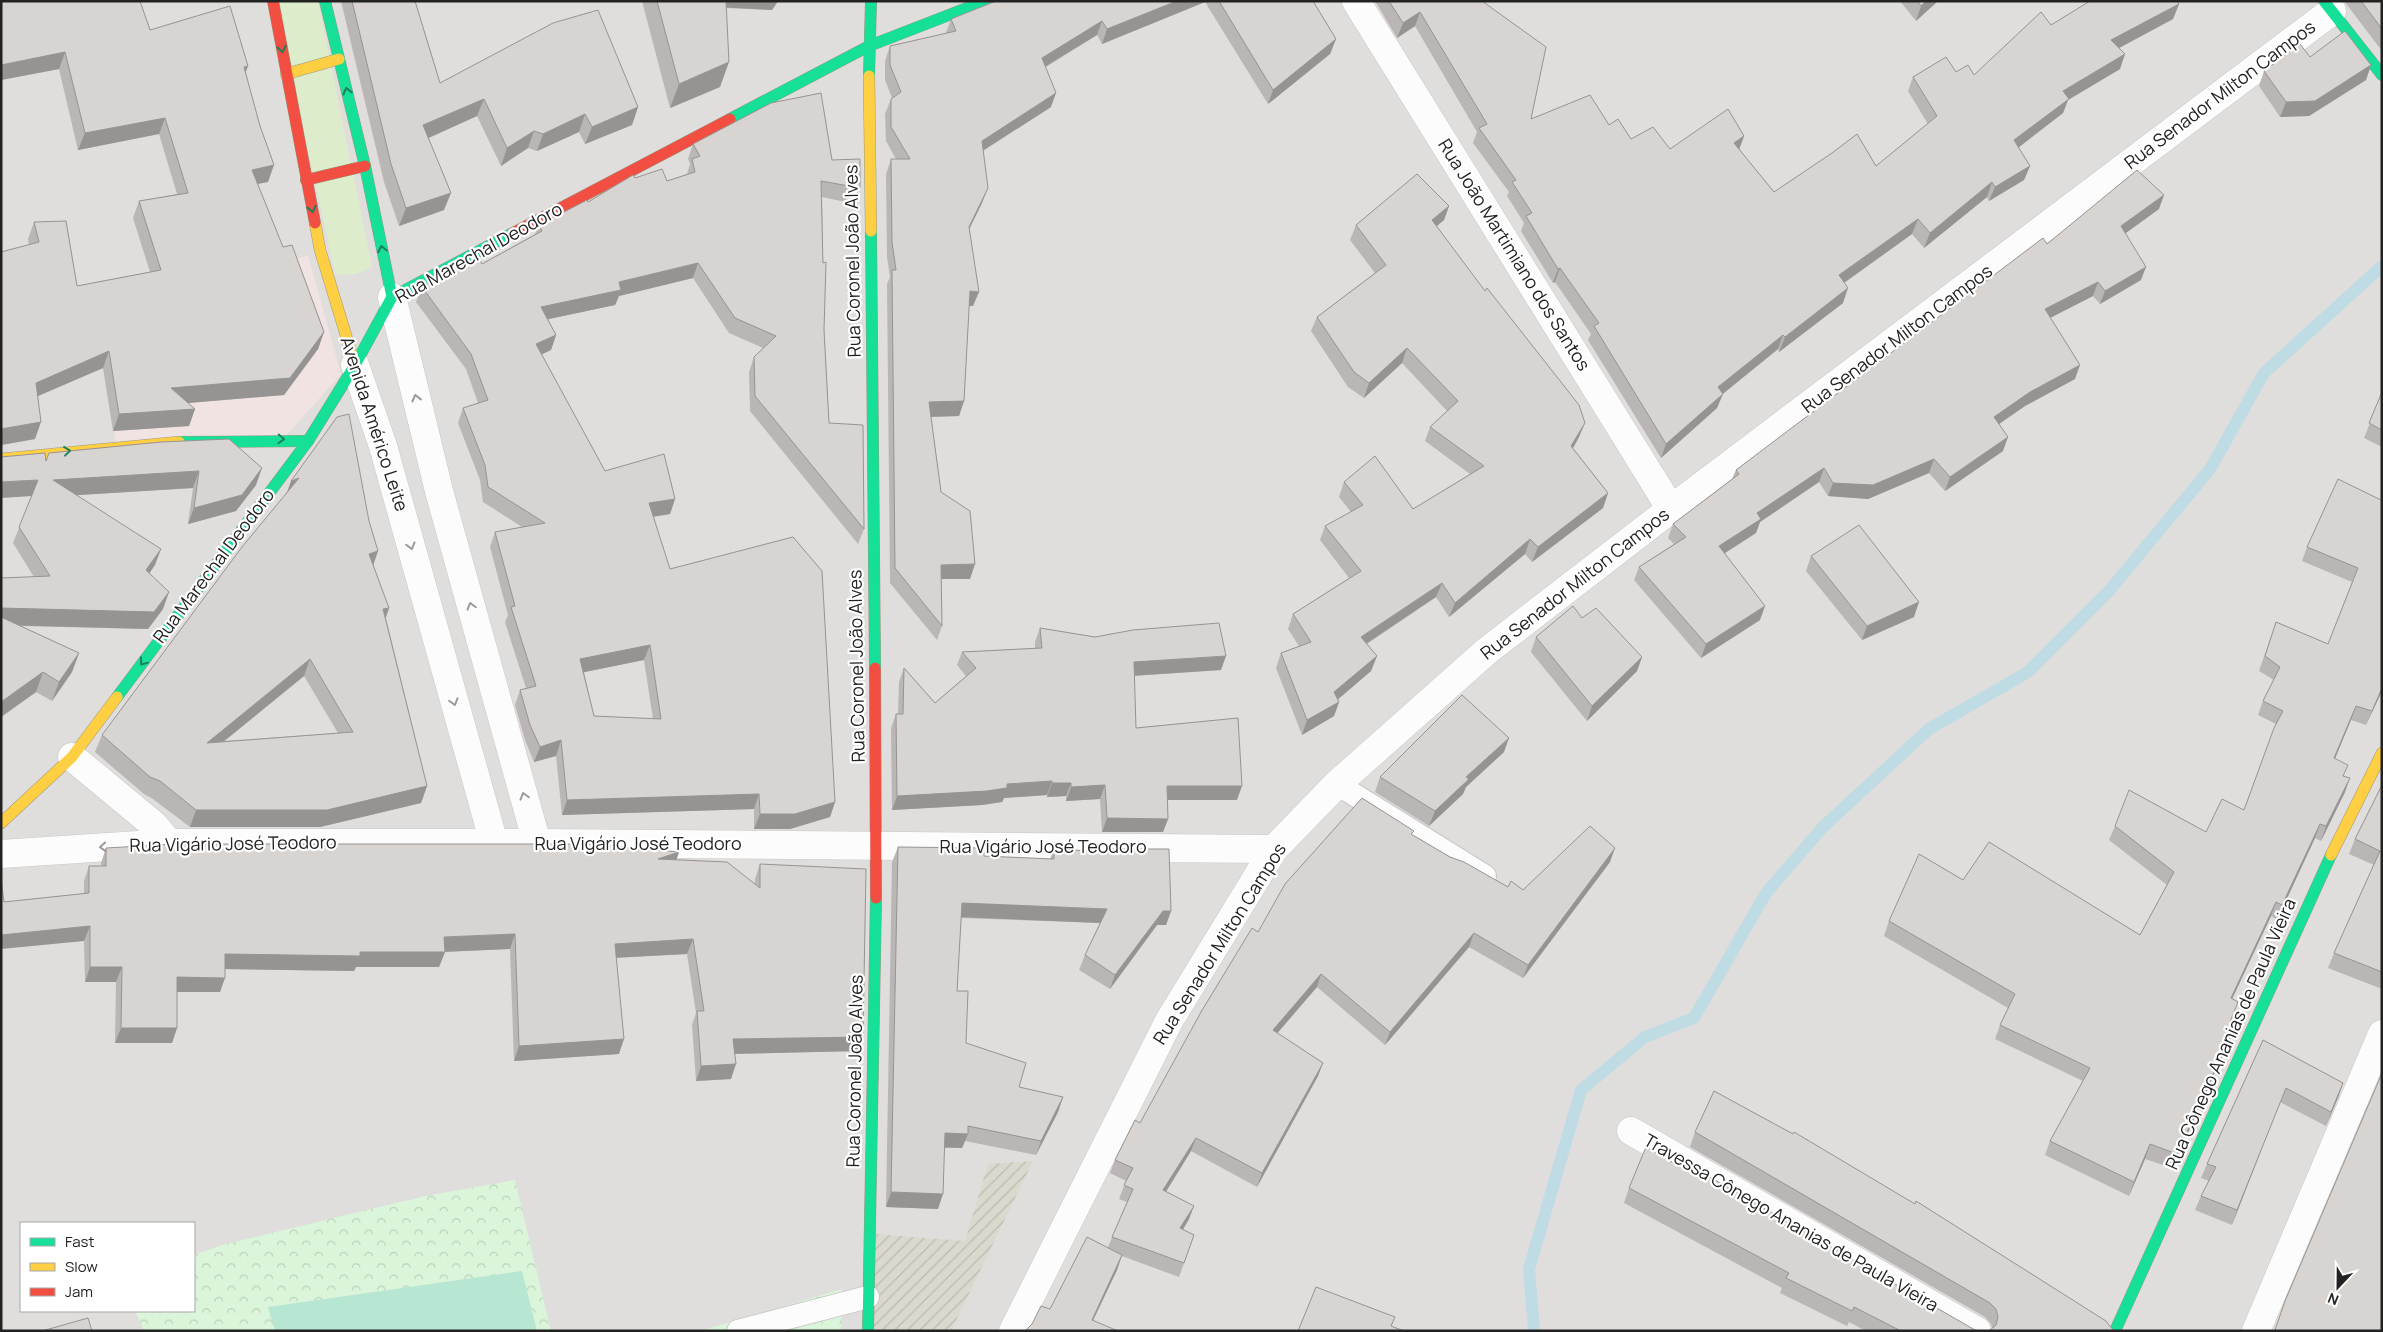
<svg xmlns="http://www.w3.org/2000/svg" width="2383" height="1332" font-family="Manrope,sans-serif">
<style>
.residential{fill:#dfdedc;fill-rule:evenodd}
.commercial{fill:#f1e3e1}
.construction{fill:url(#construction-furrows)}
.grass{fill:#ddeccb}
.park{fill:url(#park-crowns)}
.pitch{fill:#b7e6d2}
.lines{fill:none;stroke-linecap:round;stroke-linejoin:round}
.stream{stroke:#bfdbe3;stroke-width:12}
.lane-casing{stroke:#c9c8c7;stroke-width:24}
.street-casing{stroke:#c9c8c7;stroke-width:29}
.fast-casing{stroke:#999a82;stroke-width:12}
.slow-casing{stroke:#999a82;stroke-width:12}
.jam-casing{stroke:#999a82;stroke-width:12}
.lane{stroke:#fdfcfc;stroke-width:22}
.street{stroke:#fdfcfc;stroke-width:28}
.fast{stroke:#16e098;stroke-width:11}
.slow{stroke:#ffcf43;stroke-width:11}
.jam{stroke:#f24e42;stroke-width:11}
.wall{fill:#b9b6b5;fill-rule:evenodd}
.shaded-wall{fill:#969493}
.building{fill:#d7d4d2;stroke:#969493;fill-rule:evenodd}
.oneway{stroke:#1c815d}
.oneway2{stroke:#9a9a9a}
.labels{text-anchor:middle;stroke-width:4.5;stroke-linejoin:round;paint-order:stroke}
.street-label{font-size:18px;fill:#222;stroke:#fff}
</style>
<defs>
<pattern id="construction-furrows" width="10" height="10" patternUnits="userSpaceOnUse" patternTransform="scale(1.25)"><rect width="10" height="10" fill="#d9d9cd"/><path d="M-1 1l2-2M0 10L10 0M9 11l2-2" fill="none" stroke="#babab0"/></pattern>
<pattern id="park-crowns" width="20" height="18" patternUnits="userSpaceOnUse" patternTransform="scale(1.25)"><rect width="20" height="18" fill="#daf5da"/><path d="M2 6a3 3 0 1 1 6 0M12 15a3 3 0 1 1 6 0" fill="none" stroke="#bbd2bb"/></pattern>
</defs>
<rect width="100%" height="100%" fill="#f0eeeb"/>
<path class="residential" d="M1,1H2382V1331H1ZM21,1223H194V1311H21Z"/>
<path class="commercial" d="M308,256L341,374L286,436L116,442L92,299Z"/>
<path class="construction" d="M1033,1161L951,1331H873L874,1234L965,1241L988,1164Z"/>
<path class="grass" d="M275,1H318L372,267C360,273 348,278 335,273Z"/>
<g class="park">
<path d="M515,1180L551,1331H144L135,1311H194V1255L222,1245L425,1196Z"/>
<path d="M842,1289L841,1331H700Z"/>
</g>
<path class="pitch" d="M522,1271L537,1331H275L268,1307Z"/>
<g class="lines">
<path class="stream" d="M1534,1331L1529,1269L1581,1090L1645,1037L1694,1018L1766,893L1823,827L1929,729L2028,672L2109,591L2210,469L2264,373L2382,266"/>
<defs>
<g id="lane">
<path d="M1337,784L1485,876"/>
<path d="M738,1331L868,1297"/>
</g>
<g id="street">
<path d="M1356,1L1671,509"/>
<path d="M392,297L439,491L537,843"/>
<path d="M355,365L383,446L494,843"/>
<path d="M72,757L154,825L169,843"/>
<path d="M1,854L169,843H537L1274,849"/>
<path d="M1631,1131L1977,1331"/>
<path d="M1013,1331L1169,1021L1274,849L1337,784L1488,650L1671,509L2332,11"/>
<path d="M2256,1331L2382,1034"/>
</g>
<g id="fast">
<path d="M325,1L365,166L392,297"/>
<path d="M2324,1L2382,75"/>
<path d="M869,76L871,1"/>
<path d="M730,119L869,46L985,1"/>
<path d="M871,231L875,668"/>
<path d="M179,442L308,441"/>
<path d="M117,697L308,441L355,365L392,297L513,233"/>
<path d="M868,1331L876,898"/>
<path d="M2115,1331L2331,855"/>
</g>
<g id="slow">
<path d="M286,74L339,59"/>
<path d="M869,76L871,231"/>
<path d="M315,223L320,250L355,365"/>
<path d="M1,459L179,442"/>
<path d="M1,823L72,757L117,697"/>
<path d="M2331,855L2382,753"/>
</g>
<g id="jam">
<path d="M273,1L315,223"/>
<path d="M306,180L365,166"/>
<path d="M513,233L730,119"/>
<path d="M875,668L876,898"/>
</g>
</defs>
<use href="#lane" class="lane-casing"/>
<use href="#street" class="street-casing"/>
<use href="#fast" class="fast-casing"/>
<use href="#slow" class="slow-casing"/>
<use href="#jam" class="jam-casing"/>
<use href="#lane" class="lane"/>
<use href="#street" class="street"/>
<use href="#fast" class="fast"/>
<use href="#slow" class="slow"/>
<use href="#jam" class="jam"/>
</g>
<g class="wall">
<path d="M1,1L150,30L246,73L268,182L257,184L283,247L324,332L318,349L284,395L188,403L195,409L189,426L113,431L103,368L37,396L35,439L1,445V252L29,245L28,239L34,222L77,286L150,272L133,218L139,201L177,194L159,134L78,150L59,69L1,80Z"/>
<path d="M341,1H415L440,83L638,107L632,125L585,144L579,132L537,151L528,148L501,166L477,116L429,138L444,210L399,226L384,182Z"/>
<path d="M642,1H778L772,10L726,8L720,87L670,108Z"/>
<path d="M996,1H1313L1336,39L1330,54L1268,104L1205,2L1102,44L1097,35L1046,67L1051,107L983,151L982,203L969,230L973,306H969L964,401L959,416L931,417L941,492L970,579H941L942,626L937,640L890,583L887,284L890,277L887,257L886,174L891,159H896L886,141L885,114L891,99L892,98L885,80V61L890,46L946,33L951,19Z"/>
<path d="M1375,1H1482L1531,119L1609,125L1631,139L1670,149L1744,136L1739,149L1774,192L1876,166L1928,124L1908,91L1913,77L1956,72L1974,75L2051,25L2179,4L2173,19L2119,48L2120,69L2068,100L2063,113L2018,147L2030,166L2024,180L1989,201L1987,197L1924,248L1912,234L1844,283L1843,303L1779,352L1778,349L1723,393L1717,408L1661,458L1588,340L1591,334L1555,282L1553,283L1521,231L1524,223L1507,196L1509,192L1473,143L1477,132L1415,26L1397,38Z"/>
<path d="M1900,1H1938L1916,21Z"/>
<path d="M2344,1H2382V51Z"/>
<path d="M2310,57L2371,65L2366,80L2309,116L2280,117L2259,86L2264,71Z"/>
<path d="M693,144L832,160L860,188L855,204L822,197L824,330L829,423L864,529L858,544L750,411L749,372L754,357L763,348L729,333L693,278L619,296L615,305L548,319L556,335L551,350L541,354L605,471L675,499L670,514L653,517L670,569L835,802L830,817L790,829H754V809L562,815L556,756L534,762L525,740L515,705L520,690L526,688L505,622L508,615L490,547L495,532L522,527L483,502L480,480L458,423L463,408L478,403L466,369L416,302L422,287L482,264L535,234L539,225L588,202L635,178L667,181L687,174L690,164L688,159ZM644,660L653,719L594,716L584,672Z"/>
<path d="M1449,206L1444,220L1437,226L1579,437L1573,448L1608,493L1603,508L1532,562L1525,554L1449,617L1436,597L1367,644L1377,656L1371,671L1338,699L1339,702L1334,716L1302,735L1276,668L1281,653L1299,646L1288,629L1293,614L1349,578L1320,540L1325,526L1351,512L1339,497L1344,482L1413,509L1470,474L1425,441L1430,427L1447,411L1402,363L1364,398L1348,387L1311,331L1317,317L1375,273L1350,240L1356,225Z"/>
<path d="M2159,209L2126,233L2141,280L2100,304L2093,296L2050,318L2075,379L2025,406L1999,424L2003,451L1945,491L1929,473L1868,499L1828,496L1819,482L1760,522L1756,533L1725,553L1760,620L1701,658L1634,580L1639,567L1674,544L1668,538L1673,524L1732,479L1736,470L2047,244Z"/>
<path d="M2382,392V447L2364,438Z"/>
<path d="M161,442L256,485L236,511L188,524L193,488L77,495L155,565L149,573L163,609L148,629L21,626L79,653L72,672L52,701L36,692L1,717V578L34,577L13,543L46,461Z"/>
<path d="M2381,500L2382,691L2366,725L2351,720L2335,758L2344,776L2345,792L2321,841L2315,838L2277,920L2271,916L2232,998L2230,1022L2235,1025L2230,1039L2172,1168L2145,1159L2129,1196L2045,1155L2050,1141L2083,1081L1995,1039L2000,1025L2008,1008L1884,936L1889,921L1963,880L2140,935L2167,885L2109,840L2115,826L2206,832L2244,810L2276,724L2258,715L2263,701L2274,680L2259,671L2276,622L2328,644L2352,582L2302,561L2307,547Z"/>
<path d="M1811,556L1914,617L1862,640L1806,571Z"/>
<path d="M373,565L389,608L386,618L427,786L421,803L320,827H190L153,799L144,794L95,752L102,735ZM304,676L338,733L224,741Z"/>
<path d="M1040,628L1221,670L1134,676L1136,728L1237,800H1167L1168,819L1163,832H1102L1100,799L1066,801V796L1047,797V795L1004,798L1002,802L982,805L892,810L891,728L896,714H898L899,682L904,668L935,703L966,676L957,665L962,652L1035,648V642Z"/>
<path d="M1536,637L1642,657L1637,671L1587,721L1531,652Z"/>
<path d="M1504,752L1466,787L1463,794L1429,826L1375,792L1380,777Z"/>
<path d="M2382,787V989L2328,968L2334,953L2374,865L2349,854L2355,839Z"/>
<path d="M1413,835L1450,857L1508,887L1523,890L1610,862L1523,978L1469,947L1385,1045L1317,987L1277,1033L1323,1063L1318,1076L1257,1187L1191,1151L1166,1192L1189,1219L1183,1230L1194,1235L1179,1277L1122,1256L1117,1270L1093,1320L1026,1330L1050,1309L1108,1247L1127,1202L1119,1199L1126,1181L1110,1173L1115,1160L1140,1123L1258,932Z"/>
<path d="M898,847L984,856L1050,859L1054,848L1107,853L1108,849L1171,911L1166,925H1157L1110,989L1079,970L1085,955L1100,923L961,918L957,991L966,1043L1019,1087L1063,1097L1058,1112L1036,1155L965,1141L962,1148H944L938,1209L886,1207L892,862Z"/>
<path d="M106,848L679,852L676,860L755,883V879L760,864L863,1037L858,1051L735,1054L731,1079L696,1081L692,1025L696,1013L687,954L616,958L619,1054L514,1061L510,949L445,952L439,967H356L354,971L225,969L220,992H177V1028L172,1043H115L116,982H85L84,941L4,902L84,894V881L89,866H101V863Z"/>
<path d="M2263,1040L2343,1083L2326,1126L2280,1102L2232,1225L2195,1210L2201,1196L2209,1181L2201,1178L2207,1164Z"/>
<path d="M1695,1132L2106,1321L1990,1330L1992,1328L1991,1324L1985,1317L1690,1147Z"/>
<path d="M1629,1188L1975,1330L1978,1331H1866L1849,1322L1847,1326L1780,1293L1782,1288L1624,1203Z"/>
</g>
<g class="shaded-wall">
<path d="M718,1H778L772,10L716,7Z"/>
<path d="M1177,1H1206L1205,2L1102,44L1107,29Z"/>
<path d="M1926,1H1938L1916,21L1921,6Z"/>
<path d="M2179,4L2173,19L2106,55L2111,40Z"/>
<path d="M1420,12L1415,26L1397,38L1403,23Z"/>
<path d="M1102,21L1097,35L1036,72L1042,58Z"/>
<path d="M1336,39L1330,54L1268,104L1273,90Z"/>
<path d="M65,52L59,69L1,80V65Z"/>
<path d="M2125,54L2120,69L2068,100L2063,113L2009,155L2014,140L2063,91Z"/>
<path d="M729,62L720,87L670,108L679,84Z"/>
<path d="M2371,65L2366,80L2309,116L2280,117L2286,102Z"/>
<path d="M248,66L242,82L244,67Z"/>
<path d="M1056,93L1051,107L976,155L982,141Z"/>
<path d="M484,99L477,116L417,143L423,125Z"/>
<path d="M638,107L632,125L585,144L592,127Z"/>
<path d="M585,114L579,132L537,151L543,134Z"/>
<path d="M165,118L159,134L78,150L85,133Z"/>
<path d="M534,131L528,148L501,166L507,148Z"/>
<path d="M1744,136L1739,150L1734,143Z"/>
<path d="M274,165L268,182L245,186L252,170Z"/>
<path d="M2030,166L2024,180L1989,201L1995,187Z"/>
<path d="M1992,182L1987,197L1924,248L1930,233Z"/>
<path d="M988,188L982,203L963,241L969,227Z"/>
<path d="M451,193L444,210L399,226L406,208Z"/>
<path d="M2164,195L2159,209L2116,240L2121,226Z"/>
<path d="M1449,206L1444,220L1427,234L1432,220Z"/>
<path d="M1918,219L1912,234L1834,290L1839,275Z"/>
<path d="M698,263L693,278L619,296L615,305L535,322L541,307L619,282Z"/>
<path d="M2146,267L2141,280L2100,304L2105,291Z"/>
<path d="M1560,268L1555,282L1553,283L1558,269Z"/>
<path d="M2098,282L2093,296L2040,323L2045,309Z"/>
<path d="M1848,288L1843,303L1779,352L1785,337Z"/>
<path d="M970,291L979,292L973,306H964Z"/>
<path d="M324,332L318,349L284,395L165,405L171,388Z"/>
<path d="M556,335L551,350L530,360L536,344Z"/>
<path d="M1783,335L1778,349L1713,402L1718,387Z"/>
<path d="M1407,348L1402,363L1364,398L1369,383Z"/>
<path d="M109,351L103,368L29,400L36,383Z"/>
<path d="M2080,365L2075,379L2025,406L1989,431L1994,417L2030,392Z"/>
<path d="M1723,394L1717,408L1661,458L1666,444Z"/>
<path d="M964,401L959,416L924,417L929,402Z"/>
<path d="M195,409L189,426L113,431L119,414Z"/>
<path d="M41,422L35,439L1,445V429Z"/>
<path d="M1585,423L1579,437L1566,461L1571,446Z"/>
<path d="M2008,437L2003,451L1945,491L1950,477Z"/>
<path d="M1934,459L1929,473L1868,499L1828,496L1833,483Z"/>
<path d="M262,468L256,485L236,511L188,524L194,508Z"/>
<path d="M1824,468L1819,482L1760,522L1756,533L1714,560L1719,546L1757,513Z"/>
<path d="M199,471L193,488L47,497L53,480Z"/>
<path d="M299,478L285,498L291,481Z"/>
<path d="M38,480L32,496L1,498V482Z"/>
<path d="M1608,493L1603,508L1532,562L1538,547Z"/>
<path d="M675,499L670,514L644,518L649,503Z"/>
<path d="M1530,539L1525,554L1449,617L1455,603Z"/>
<path d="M161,549L155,565L140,587L146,570Z"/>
<path d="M378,551L372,569L369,554Z"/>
<path d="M975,564L970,579H936L941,565Z"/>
<path d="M1442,583L1436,597L1355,651L1361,637Z"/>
<path d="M169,592L163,609L148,629L1,625V608Z"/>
<path d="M1919,602L1914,617L1862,640L1867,626Z"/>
<path d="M1765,606L1760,620L1701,658L1706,644Z"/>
<path d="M389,608L383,625V609Z"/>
<path d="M650,645L644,660L575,674L580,659Z"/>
<path d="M79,653L72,672L52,701L59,682Z"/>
<path d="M1226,656L1221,670L1129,676L1134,662Z"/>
<path d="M1377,656L1371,671L1329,707L1334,692Z"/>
<path d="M1642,657L1637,671L1587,721L1592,706Z"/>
<path d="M310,659L304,676L201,760L207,743Z"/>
<path d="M43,672L36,692L1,717V702Z"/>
<path d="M2382,688V691L2366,725L2372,711Z"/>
<path d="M1339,702L1334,716L1302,735L1307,720Z"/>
<path d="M2356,706L2351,720L2329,773L2334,758Z"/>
<path d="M1509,738L1504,752L1466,787L1463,794L1429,826L1435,811L1466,777Z"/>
<path d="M561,740L556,756L534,762L540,747Z"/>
<path d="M2350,778L2345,792L2321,841L2326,826Z"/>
<path d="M1052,781L1047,795L1004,798L1002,802L982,805L892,810L897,796L1007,784Z"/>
<path d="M1052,783H1071L1066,796L1047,797Z"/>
<path d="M1105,785L1100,799L1066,801L1071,787Z"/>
<path d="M427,786L421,803L320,827H190L196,810Z"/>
<path d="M1167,786H1242L1237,800H1162Z"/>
<path d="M759,794L754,809L562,815L567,800Z"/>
<path d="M835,802L830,817L790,829H754L760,814Z"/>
<path d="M1107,818L1168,819L1163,832H1102Z"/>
<path d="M2320,824L2315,838L2277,920L2282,905Z"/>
<path d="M1615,848L1610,862L1523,978L1528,965Z"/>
<path d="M679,852L674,867L658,859Z"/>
<path d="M2276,902L2271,916L2226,1012L2231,998Z"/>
<path d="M962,903L1107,909L1102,923L957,917Z"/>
<path d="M1163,911H1171L1166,925H1157L1110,989L1115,975Z"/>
<path d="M90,926L84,941L1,949V935Z"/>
<path d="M1474,933L1469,947L1385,1045L1390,1032Z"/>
<path d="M515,934L510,949L439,952L444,937Z"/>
<path d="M693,939L687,954L609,958L615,944Z"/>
<path d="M360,952H445L439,967H356L354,971L220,969L225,954Z"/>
<path d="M90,967H122L116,982H85Z"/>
<path d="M1321,974L1317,987L1268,1044L1273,1030Z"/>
<path d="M177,977L225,978L220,992H172Z"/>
<path d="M2235,1025L2230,1039L2172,1168L2177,1154Z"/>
<path d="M121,1028H177L172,1043H115Z"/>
<path d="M863,1037L858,1051L727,1054L733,1039Z"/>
<path d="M624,1039L619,1054L514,1061L519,1046Z"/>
<path d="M1323,1063L1318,1076L1257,1187L1262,1173Z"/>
<path d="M736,1064L731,1079L696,1081L701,1066Z"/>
<path d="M2343,1083L2338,1098L2326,1126L2331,1112Z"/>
<path d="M2286,1088L2280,1102L2232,1225L2237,1210Z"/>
<path d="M1063,1097L1058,1112L1036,1155L1041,1141Z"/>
<path d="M945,1133L968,1134L962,1148L939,1147Z"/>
<path d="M1196,1138L1191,1151L1158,1204L1163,1190Z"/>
<path d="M2150,1144L2145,1159L2129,1196L2134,1182Z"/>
<path d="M891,1192L943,1194L938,1209L886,1207Z"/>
<path d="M1194,1206L1189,1219L1175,1242L1180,1228Z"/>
<path d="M1122,1255L1117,1270L1088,1331L1092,1320Z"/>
</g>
<g class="building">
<path d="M1,1H140L150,30L230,6L248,66L244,67L260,126L274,165L252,170L283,247L292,245L324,332L290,378L171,388L195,409L119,414L109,351L36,383L41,422L1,429V252L39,242L34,222L66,221L77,286L161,270L139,201L188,193L165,118L85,133L65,52L1,65Z"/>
<path d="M352,1H415L440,83L553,23L598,10L638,107L592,127L585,114L543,134L534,131L507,148L484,99L423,125L451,193L406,208L391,164Z"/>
<path d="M657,1H726L729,62L679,84Z"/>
<path d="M996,1H1177L1107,29L1102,21L1042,58L1056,93L982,141L988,188L969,227L979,292L970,291L964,401L929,402L941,492L970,511L975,564L941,565L942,626L895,568L892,270H896L892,242L891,159H910L891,127V99L901,92L890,65V46L956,31L951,19Z"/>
<path d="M1219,1H1313L1336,39L1273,90Z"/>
<path d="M1389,1H1482L1546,47L1531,119L1590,95L1609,125L1618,119L1631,139L1653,127L1670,149L1728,109L1744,136L1734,143L1774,192L1832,153L1857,134L1876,166L1937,116L1913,77L1946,57L1956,72L1968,65L1974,75L2041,12L2051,25L2090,1H2177L2179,4L2111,40L2125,54L2063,91L2069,99L2014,140L2030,166L1995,187L1992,182L1930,233L1918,219L1839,275L1848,288L1785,337L1783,335L1718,387L1723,394L1666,444L1594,326L1599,323L1560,268L1558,269L1526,216L1532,213L1512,182L1516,180L1479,128L1487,124L1420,12L1403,23Z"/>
<path d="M1917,1H1926L1921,6Z"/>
<path d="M2361,1H2382V29Z"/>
<path d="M2345,31L2371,65L2315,101L2286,102L2264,71L2300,44L2310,57Z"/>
<path d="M821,93L832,160L860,159V188L821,181L823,263L826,262L824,330L829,423L863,425L864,529L755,396L754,357L776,336L735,318L698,263L619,282L621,290L541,307L556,335L536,344L605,471L664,454L675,499L649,503L670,569L793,537L822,571L835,802L795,814H760L759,794L567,800L561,740L540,747L530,725L520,690L536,686L511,607L515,606L495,532L545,523L488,487L485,465L463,408L488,400L471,354L422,287L478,257L482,264L542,231L539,225L587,200L588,202L633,175L635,178L662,169L667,181L695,172L692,159L700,156L693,144L771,103ZM650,645L661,719L594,716L580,659Z"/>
<path d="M2137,170L2164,195L2121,226L2146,267L2105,291L2098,282L2045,309L2080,365L2030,392L1994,417L2008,437L1950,477L1934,459L1873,485L1833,483L1824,468L1757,513L1761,519L1719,546L1765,606L1706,644L1639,567L1686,537L1673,524L1739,474L1736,470L2043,238L2047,244Z"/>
<path d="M1417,174L1449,206L1432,220L1485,291L1487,288L1579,405L1585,423L1571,446L1608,493L1538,547L1530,539L1455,603L1442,583L1361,637L1377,656L1334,692L1339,702L1307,720L1281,653L1311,642L1293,614L1361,571L1325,526L1363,505L1344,482L1375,456L1413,509L1484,466L1430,427L1458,401L1407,348L1369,383L1354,372L1317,317L1386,265L1356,225Z"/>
<path d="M2382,392V430L2369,423Z"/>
<path d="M349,414L369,521L378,551L369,554L389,608L383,609L427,786L327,810H196L160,781L150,777L102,735L242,547L299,478L291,481L337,417ZM310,659L353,732L207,743Z"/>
<path d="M229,439L262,468L242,495L194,508L199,471L53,480L161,549L146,570L169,592L154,612L1,608V578L50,576L19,527L38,480L1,482V457L45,453L46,461L49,453L161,442Z"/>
<path d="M2338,479L2381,500L2382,498V688L2372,711L2356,706L2334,758L2348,765L2343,776L2350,778L2326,826L2320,824L2282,905L2276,902L2231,998L2238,1002L2230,1022L2235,1025L2177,1154L2150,1144L2134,1182L2050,1141L2090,1068L2000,1025L2015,994L1889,921L1919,854L1963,880L1989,842L2140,935L2174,872L2115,826L2129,790L2206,832L2222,799L2244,810L2274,728L2283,711L2263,701L2280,667L2265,656L2276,622L2328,644L2358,568L2307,547Z"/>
<path d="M1859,525L1919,602L1867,626L1811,556Z"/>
<path d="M1573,606L1582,618L1596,608L1642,657L1592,706L1536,637Z"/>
<path d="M1,617L79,653L59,682L43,672L1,702Z"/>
<path d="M1219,623L1226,656L1134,662L1136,728L1238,718L1242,786H1167L1168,819L1107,818L1105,785L1071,787V783H1052V781L1007,784V788L987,791L897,796L896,714H903L904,668L935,703L976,668L962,652L1042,648L1040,628L1095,637L1133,630Z"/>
<path d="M1462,695L1509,738L1466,777L1469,779L1435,811L1380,777Z"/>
<path d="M2381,787H2382V972L2334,953L2380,851L2355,839Z"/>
<path d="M1362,798L1414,831L1411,834L1450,857L1464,862L1508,887L1511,881L1523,890L1590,826L1615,848L1528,965L1474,933L1390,1032L1321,974L1273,1030L1323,1063L1262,1173L1196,1138L1163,1190L1194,1206L1180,1228L1194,1235L1184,1263L1112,1237L1133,1189L1124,1185L1133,1168L1115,1160L1135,1120L1140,1123L1201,1012L1252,928L1258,932L1285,884Z"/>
<path d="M175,844H592L679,852L658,859L727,862L760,888V864L866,869L863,1037L733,1039L736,1064L701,1066L697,1011H704L693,939L615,944L624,1039L519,1046L515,934L444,937L445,952H360V956L225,954V978L177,977V1028H121L122,967H90V926L1,935V879L4,902L89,893V866H106V848Z"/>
<path d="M898,847L984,848V856L1054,859V848L1109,853L1108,849H1169L1171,911H1163L1115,975L1085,955L1107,909L962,903L957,991H968L966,1043L1026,1063L1019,1087L1063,1097L1041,1141L968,1126V1134L945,1133L943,1194L891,1192Z"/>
<path d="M2263,1040L2343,1083L2331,1112L2286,1088L2237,1210L2201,1196L2216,1167L2207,1164Z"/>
<path d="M2382,1073V1331H2277L2275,1330L2285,1301Z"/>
<path d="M1714,1091L1793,1134L1794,1132L1915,1204L1916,1201L2106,1321L2113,1330L2120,1331H1987L1990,1330L1996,1325L1998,1317L1996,1309L1990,1303L1695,1132Z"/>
<path d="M1646,1147L1679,1166L1682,1161L1975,1330L1978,1331H1901L1854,1307L1852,1311L1786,1278L1789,1273L1629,1188Z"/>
<path d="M1087,1237L1122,1255L1092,1320L1118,1331H1023L1026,1330L1032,1324L1041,1306L1050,1309Z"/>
<path d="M1316,1287L1395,1317L1391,1326L1404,1331H1298Z"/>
<path d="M88,1318L92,1331H42Z"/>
</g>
<defs><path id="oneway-chevron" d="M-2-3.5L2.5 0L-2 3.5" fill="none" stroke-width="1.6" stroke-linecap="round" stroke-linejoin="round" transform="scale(1.25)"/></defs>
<g class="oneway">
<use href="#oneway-chevron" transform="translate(282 49) rotate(79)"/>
<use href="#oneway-chevron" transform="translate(347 91) rotate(-104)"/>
<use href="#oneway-chevron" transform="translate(312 209) rotate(79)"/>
<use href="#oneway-chevron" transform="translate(382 249) rotate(-101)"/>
<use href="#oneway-chevron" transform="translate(281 439) rotate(3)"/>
<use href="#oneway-chevron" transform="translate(67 451) rotate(-7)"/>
<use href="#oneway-chevron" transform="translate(143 662) rotate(127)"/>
</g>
<g class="oneway2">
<use href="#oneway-chevron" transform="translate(416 398) rotate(-104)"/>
<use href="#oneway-chevron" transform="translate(411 546) rotate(75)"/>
<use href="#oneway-chevron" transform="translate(471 606) rotate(-106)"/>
<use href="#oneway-chevron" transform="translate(454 702) rotate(74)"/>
<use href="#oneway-chevron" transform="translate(524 796) rotate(-106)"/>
<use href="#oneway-chevron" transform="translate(103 847) rotate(176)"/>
</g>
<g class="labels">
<g class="street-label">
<text transform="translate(2220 95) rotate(-37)" y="6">Rua Senador Milton Campos</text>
<text transform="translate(479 253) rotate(-29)" y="6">Rua Marechal Deodoro</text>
<text transform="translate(1514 255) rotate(58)" y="6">Rua João Martimiano dos Santos</text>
<text transform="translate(853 261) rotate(-91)" y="6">Rua Coronel João Alves</text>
<text transform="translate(1897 339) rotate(-37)" y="6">Rua Senador Milton Campos</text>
<text transform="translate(374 424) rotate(72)" y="6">Avenida Américo Leite</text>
<text transform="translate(214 566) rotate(-53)" y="6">Rua Marechal Deodoro</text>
<text transform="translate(1575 584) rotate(-38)" y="6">Rua Senador Milton Campos</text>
<text transform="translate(857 666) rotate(-91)" y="6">Rua Coronel João Alves</text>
<text transform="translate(233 844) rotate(-1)" y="6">Rua Vigário José Teodoro</text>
<text x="638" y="850">Rua Vigário José Teodoro</text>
<text x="1043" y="853">Rua Vigário José Teodoro</text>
<text transform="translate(1220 944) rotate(-58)" y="6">Rua Senador Milton Campos</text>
<text transform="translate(2231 1034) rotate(-66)" y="6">Rua Cônego Ananias de Paula Vieira</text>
<text transform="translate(855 1071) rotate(-89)" y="6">Rua Coronel João Alves</text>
<text transform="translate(1791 1223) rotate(30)" y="6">Travessa Cônego Ananias de Paula Vieira</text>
</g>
</g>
<rect width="2383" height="1332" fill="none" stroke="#222222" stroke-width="5"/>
<rect x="20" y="1222" width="175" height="90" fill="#ffffff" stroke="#a7a7a7"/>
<rect x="30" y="1238" width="25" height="8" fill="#16e098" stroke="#a7a7a7"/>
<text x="65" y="1247" font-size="15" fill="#222222">Fast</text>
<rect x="30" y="1263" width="25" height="8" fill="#ffcf43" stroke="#a7a7a7"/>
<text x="65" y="1272" font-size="15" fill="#222222">Slow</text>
<rect x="30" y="1288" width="25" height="8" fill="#f24e42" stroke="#a7a7a7"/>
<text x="65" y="1297" font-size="15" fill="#222222">Jam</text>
<g transform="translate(2338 1287) rotate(202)" stroke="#ffffff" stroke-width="4" paint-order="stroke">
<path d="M0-4L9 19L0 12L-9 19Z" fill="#222222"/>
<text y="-8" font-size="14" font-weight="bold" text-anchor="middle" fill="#222222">N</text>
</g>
</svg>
